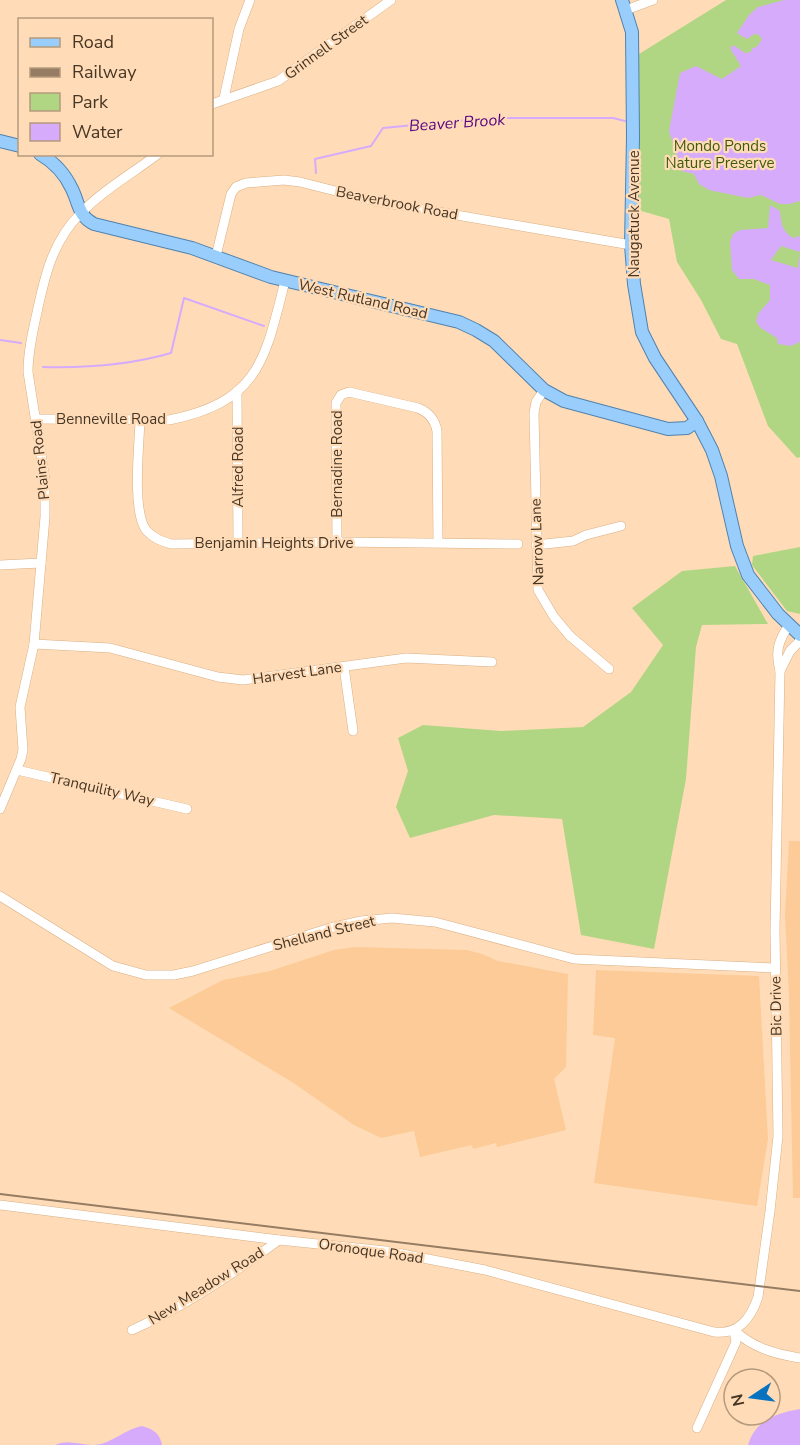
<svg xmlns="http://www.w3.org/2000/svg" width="800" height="1445" font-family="'Nunito Sans',sans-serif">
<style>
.built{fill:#fccb97}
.green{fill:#b1d683}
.water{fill:#d6abfb}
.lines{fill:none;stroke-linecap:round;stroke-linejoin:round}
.stream{stroke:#d6abfb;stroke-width:2}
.minor-casing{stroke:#d9af83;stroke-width:10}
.major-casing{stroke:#5082ae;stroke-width:14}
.minor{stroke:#fff;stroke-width:9}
.major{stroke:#99cdfb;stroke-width:12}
.rail{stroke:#957c62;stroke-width:2}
.labels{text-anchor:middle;stroke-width:4.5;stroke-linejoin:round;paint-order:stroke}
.street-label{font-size:15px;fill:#473624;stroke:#ffdcb7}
.park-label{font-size:15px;fill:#3e5a0a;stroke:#ffdcb7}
.water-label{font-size:16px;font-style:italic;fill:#570481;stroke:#ffdcb7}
</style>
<rect width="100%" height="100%" fill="#ffdcb7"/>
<g class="built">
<path d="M789,841H800V1198H793L789,995L785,915Z"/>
<path d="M355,947L467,950L482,954L498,961L568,974L566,1067L554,1079L566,1130L497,1147L496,1143L473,1149L472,1145L420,1157L414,1131L381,1138L354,1125L292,1082L169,1008L223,980L270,971L334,950Z"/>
<path d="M596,970L759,976L768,1139L757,1206L594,1183L615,1038L593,1035Z"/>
</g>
<g class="green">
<path d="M726,0H800V457L797,458L768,426L737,344L721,339L701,300L677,262L669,219L638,210L639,54Z"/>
<path d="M800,547V614L787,611L752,565L753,556Z"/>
<path d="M735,566L768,624L702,625L696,647L686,779L654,949L581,935L562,819L494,815L410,838L396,807L408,771L398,738L423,725L501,731L583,727L631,692L663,645L632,608L682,571Z"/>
</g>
<g class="water">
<path d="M784,0H800V201L789,204H780L761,195L748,198L709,190L699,184L694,174L682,171L669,131L680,73L696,66L722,79L741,66L731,50V46H735L745,53L751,52L752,48L757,47L762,39L759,35L754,34L747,39L737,33L749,15L758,7Z"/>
<path d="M770,205L780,211C781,223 782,231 793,238L800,236V252L781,246L771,260L798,268L800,253V342L791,346L778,344L777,338L761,328L756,322L758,314L770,300V285L754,279H739L732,270L730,242L733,234L740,230L768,228Z"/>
<path d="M800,1409V1445H748C755,1420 777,1413 800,1409Z"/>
<path d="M142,1426C153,1429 160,1433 162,1445H55C68,1439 79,1445 93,1445C110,1445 125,1429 142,1426Z"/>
</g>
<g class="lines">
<g class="stream">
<path d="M316,173L315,159L371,146L383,128L488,118H613L625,121"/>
<path d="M0,340L21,343"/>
<path d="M43,367C86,368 130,365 171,353L184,298L264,326"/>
</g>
<defs>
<g id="minor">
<path d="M626,10L653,0"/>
<path d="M224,98L239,29L250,0"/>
<path d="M212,104L278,81L391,0"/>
<path d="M216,256L231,194L236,187L246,183L284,180L300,182L375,201L631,245"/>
<path d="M544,390L536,402L534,413L538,590L554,617L570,636L609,669"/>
<path d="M237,391L238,543"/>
<path d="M36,419L169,420C259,402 265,360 285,281"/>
<path d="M140,421C139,446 132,511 146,530C153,538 161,541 171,544L337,542L518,544"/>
<path d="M337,542L336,403L341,395L349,392L418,408C428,412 435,419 437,431L438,542"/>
<path d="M536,545L573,541L586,535L621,526"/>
<path d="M0,565L41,563"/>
<path d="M34,644L110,648L218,677L243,680L406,658L492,662"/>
<path d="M344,667L353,731"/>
<path d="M780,671L790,651L800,641"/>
<path d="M17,770L187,809"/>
<path d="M0,809L21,759L23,750L20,707L34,644L45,517V480L28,372C28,353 32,335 36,317C44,279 52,241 81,213C103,190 133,173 158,154"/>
<path d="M0,896L113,966L146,975H174L193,971L330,928L361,921L392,918L435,922L574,959L775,968"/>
<path d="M0,1205L279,1240L386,1251L485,1270L714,1332C739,1335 751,1318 758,1297L770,1211L778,1136L775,930L780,671C775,652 778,641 789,625"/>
<path d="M132,1330C184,1307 233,1274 279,1240"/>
<path d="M734,1330C753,1348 775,1354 800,1358"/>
<path d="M697,1428L736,1342L734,1330"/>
</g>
<g id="major">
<path d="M622,0L632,32L633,137L631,245L634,284L642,332L655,358L697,421L712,450L721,476L737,546L748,575L778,614L800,635"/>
<path d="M0,141L20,146"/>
<path d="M40,154C54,162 65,174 72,189C79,203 78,216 94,224L192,248L271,277L459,322L476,330L494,341L544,390L564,401L668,429L687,428L697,421"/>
</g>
</defs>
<use href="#minor" class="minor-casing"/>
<use href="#major" class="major-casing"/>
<use href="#minor" class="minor"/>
<use href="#major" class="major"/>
<path class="rail" d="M0,1194L800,1291"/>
</g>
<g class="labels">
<g class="street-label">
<text transform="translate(326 47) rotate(-36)" y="5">Grinnell Street</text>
<text transform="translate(397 203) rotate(11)" y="5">Beaverbrook Road</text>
<text transform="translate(634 214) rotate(-90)" y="5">Naugatuck Avenue</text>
<text transform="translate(363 299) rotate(13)" y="5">West Rutland Road</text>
<text x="111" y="424">Benneville Road</text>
<text transform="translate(40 460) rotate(-96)" y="5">Plains Road</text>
<text transform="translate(337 464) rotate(-90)" y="5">Bernadine Road</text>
<text transform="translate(238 467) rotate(-90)" y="5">Alfred Road</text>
<text transform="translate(537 542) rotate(-92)" y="5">Narrow Lane</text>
<text x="274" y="548">Benjamin Heights Drive</text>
<text transform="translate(297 673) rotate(-8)" y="5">Harvest Lane</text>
<text transform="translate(102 789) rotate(13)" y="5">Tranquility Way</text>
<text transform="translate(324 933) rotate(-14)" y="5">Shelland Street</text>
<text transform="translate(776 1006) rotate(-91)" y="5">Bic Drive</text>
<text transform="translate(371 1251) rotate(8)" y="5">Oronoque Road</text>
<text transform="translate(206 1286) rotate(-32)" y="5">New Meadow Road</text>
</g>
<g class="park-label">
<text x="720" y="151">Mondo Ponds<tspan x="720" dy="17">Nature Preserve</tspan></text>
</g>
<g class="water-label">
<text transform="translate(457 122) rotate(-4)" y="6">Beaver Brook</text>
</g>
</g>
<rect x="18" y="18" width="195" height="138" fill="#ffdcb7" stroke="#b59a7c" stroke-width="1.5"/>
<rect x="30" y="38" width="30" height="9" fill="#99cdfb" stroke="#b59a7c" stroke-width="1.5"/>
<text x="72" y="48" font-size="18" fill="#473624">Road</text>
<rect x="30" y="68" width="30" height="9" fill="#957c62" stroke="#b59a7c" stroke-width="1.5"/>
<text x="72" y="78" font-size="18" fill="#473624">Railway</text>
<rect x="30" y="93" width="30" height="18" fill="#b1d683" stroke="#b59a7c" stroke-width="1.5"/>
<text x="72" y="108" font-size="18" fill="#473624">Park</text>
<rect x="30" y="123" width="30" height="18" fill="#d6abfb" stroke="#b59a7c" stroke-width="1.5"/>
<text x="72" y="138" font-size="18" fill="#473624">Water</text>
<g transform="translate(752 1397) rotate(257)"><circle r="28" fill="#ffdcb7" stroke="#b59a7c" stroke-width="1.5"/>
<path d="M0-4.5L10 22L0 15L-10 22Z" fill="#0773be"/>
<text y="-9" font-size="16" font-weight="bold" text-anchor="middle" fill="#473624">N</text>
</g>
</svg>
